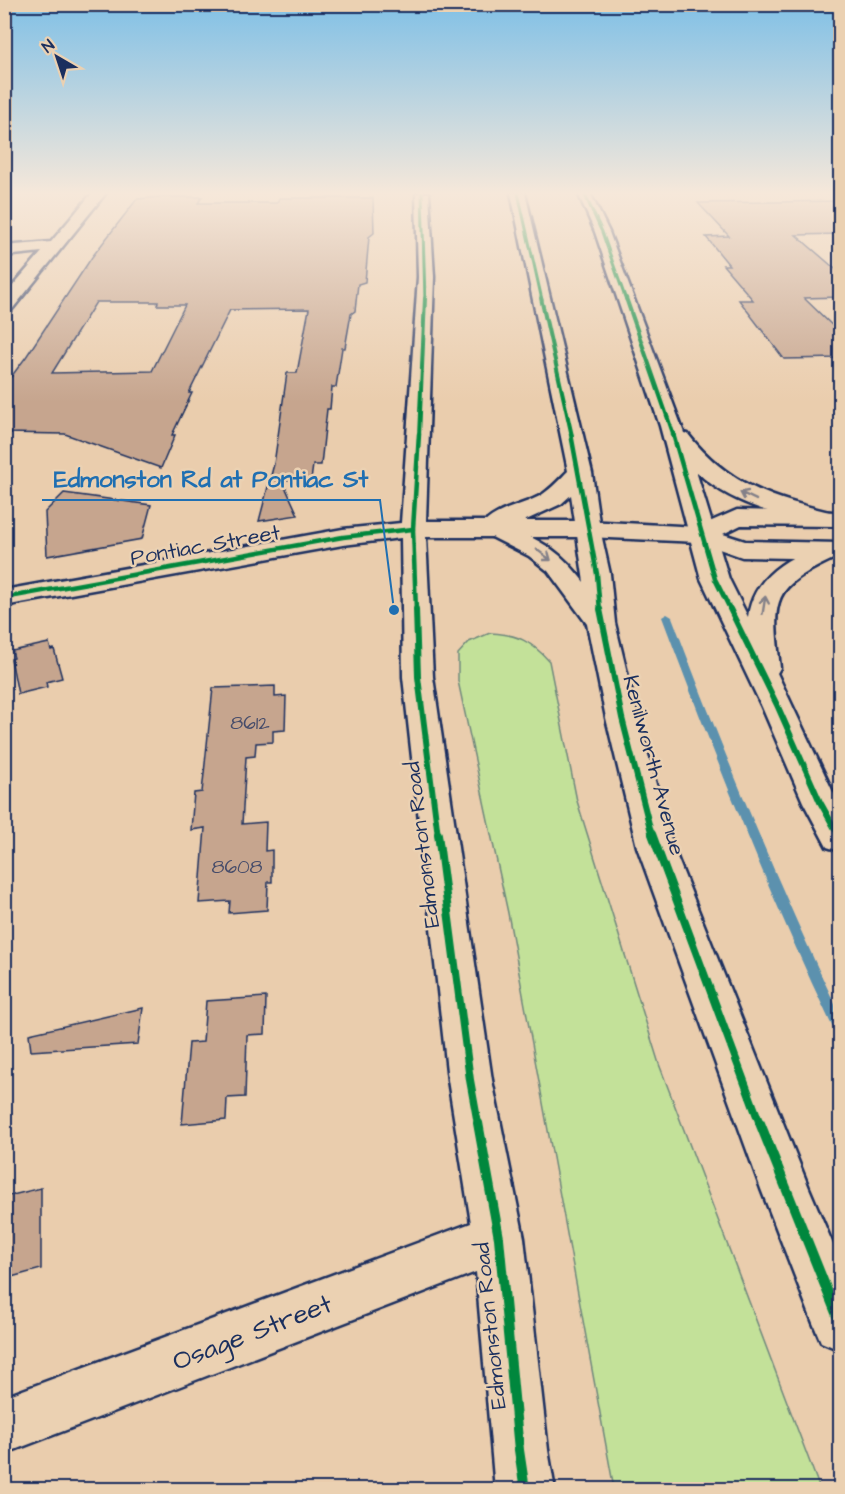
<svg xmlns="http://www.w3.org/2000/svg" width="845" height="1494" font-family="'Architects Daughter',sans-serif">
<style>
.green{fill:#c3e199;stroke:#6f887c;stroke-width:1.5}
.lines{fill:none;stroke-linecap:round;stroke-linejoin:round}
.stream{fill:#5b91ae;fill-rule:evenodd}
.building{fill:#c6a58e;stroke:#1b2f5e;stroke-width:1.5;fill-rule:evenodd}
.minor-casing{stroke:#1b2f5e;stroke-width:5}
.major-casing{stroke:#1b2f5e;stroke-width:5}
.minor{fill:#ebd1b2;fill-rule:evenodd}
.major{fill:#ebd1b2;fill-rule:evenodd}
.cycleway-far5-casing{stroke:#ebd1b2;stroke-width:4.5}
.cycleway-far4-casing{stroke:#ebd1b2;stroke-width:6}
.cycleway-far3-casing{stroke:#ebd1b2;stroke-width:8}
.cycleway-far2-casing{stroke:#ebd1b2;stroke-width:10}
.cycleway-far1-casing{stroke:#ebd1b2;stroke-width:11}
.cycleway-casing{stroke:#ebd1b2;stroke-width:14}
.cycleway-far5{stroke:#00873e;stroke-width:3}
.cycleway-far4{stroke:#00873e;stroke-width:4}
.cycleway-far3{stroke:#00873e;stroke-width:4.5}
.cycleway-far2{stroke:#00873e;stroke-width:6}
.cycleway-far1{stroke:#00873e;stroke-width:8}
.cycleway{stroke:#00873e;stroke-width:10}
.oneway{stroke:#838088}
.labels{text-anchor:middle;stroke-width:5;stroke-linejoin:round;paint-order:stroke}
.number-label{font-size:20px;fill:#464c6a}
.street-label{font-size:22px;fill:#1b2f5e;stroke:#ebd1b2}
.near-street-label{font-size:27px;fill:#1b2f5e;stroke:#ebd1b2}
.leader{fill:none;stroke:#1f6fb2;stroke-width:2}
.callout-dot{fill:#1f6fb2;stroke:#ebd1b2;stroke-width:2}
.callout-label{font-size:24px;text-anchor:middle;font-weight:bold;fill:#1f6fb2;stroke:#ebd1b2;stroke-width:5;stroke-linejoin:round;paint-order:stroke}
</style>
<rect width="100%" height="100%" fill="#eacdad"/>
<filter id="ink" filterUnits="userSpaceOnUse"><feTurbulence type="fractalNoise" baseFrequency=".0167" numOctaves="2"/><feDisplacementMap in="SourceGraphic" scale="12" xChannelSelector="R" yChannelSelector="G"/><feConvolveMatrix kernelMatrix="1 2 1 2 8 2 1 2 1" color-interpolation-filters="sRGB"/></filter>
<g filter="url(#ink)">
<path class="green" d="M490,633C517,634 531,641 549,661L577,801L659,1064L820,1489H614L508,913L458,681V654L469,642Z"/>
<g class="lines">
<path class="stream" d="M667,614L672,617C723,752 778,885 840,1015V1034L835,1032C770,897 715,758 662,617Z"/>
</g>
<g class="building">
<path d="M160,197H202L198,203H277L279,198H373L374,233L369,237L365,282L358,284L355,311L351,314L345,348H342L336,387H332L330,409H327L321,465H313L311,480H282L298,515L259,521L274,464L287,373H297L309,309L230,310L189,393H192L172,435H175L161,468L65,434L4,433V377H11L26,357L92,257L137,199ZM96,302H158L157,305H185L152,371L52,373Z"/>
<path d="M840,201V234L796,235L840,273V297L804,298L840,333V358L784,359L739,300H753L723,265H729L706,237L729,236L698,203Z"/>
<path d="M64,493L151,505L142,539L47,556L45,512Z"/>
<path d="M49,643L51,650L54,649L62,678L46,682L47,687L18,694L11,659L14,658L12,651Z"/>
<path d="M275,686V697L286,696L285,730L273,731V742L256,743L255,756L246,757L242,824L266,822L265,851L272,850V882H268L267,910L229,913L230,901L199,903L205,828L191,830L194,793L202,792L213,688Z"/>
<path d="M266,997L265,1034L247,1035L245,1097L227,1098L226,1120L182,1124L189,1043L203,1042L206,1001Z"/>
<path d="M143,1008L138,1044L31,1051L29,1034Z"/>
<path d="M41,1188V1269L4,1279V1197Z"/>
</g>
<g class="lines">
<defs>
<g id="minor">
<path d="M92,193H106L10,312L4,313V296L42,252L4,256V246L51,242Z"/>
<path d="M416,193H429L434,277L426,521H587L698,527L737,510L840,512V526L741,525L723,534L745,541L840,543V559L742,557L699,542L587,537H426L433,677L492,1080L524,1238L548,1450L555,1490H495L476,1272L4,1454V1397L471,1223L448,1080L403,677L401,538L343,545L4,606V590L343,529L401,523L418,277Z"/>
</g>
<g id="major">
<path d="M511,193H525L592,473L600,529L610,574L615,623L638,718L673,847L809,1188L840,1261V1350L821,1342L813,1323L761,1189L637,847L606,718L587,624L548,571L529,556L484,533L480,528C494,508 524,506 543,494C552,488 560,479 568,471ZM571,495L584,582C559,550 547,545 511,527L561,504Z"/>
<path d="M578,193H590L609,232L684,433L688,434C729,486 772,498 833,513L836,518L833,523L824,525C779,515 730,505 696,471L729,579L748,617C752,585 774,566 802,553C814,547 824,542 837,545L840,550L837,557C771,588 772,597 780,668L777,673L840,807V851L827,847L803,802L762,707L701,579L660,426L595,232Z"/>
</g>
</defs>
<use href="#minor" class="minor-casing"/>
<use href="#major" class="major-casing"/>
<use href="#minor" class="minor"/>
<use href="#major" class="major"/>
<defs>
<g id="cycleway-far5">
<path d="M422,193L425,300"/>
<path d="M518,193L542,300"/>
<path d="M584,193L602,232L626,300"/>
</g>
<g id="cycleway-far4">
<path d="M541,298L572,436"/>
<path d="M626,298L674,436"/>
<path d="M419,436L425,298"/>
</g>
<g id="cycleway-far3">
<path d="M571,434L597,574L600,611"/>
<path d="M673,434L715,579L731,611"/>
<path d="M4,598L343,537L413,529"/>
<path d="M416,611L413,529L419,434"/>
</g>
<g id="cycleway-far2">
<path d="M416,609L418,677L438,836"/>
<path d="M600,609L622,718L652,836"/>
<path d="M730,609L778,707L820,802L839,836"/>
</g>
<g id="cycleway-far1">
<path d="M438,834L470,1080L478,1124"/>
<path d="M652,834L760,1124"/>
<path d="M838,834L840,838"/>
</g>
<g id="cycleway">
<path d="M478,1123L499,1238L519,1450L525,1490"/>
<path d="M760,1123L840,1323"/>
</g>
</defs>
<use href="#cycleway-far5" class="cycleway-far5-casing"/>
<use href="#cycleway-far4" class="cycleway-far4-casing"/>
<use href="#cycleway-far3" class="cycleway-far3-casing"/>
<use href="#cycleway-far2" class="cycleway-far2-casing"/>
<use href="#cycleway-far1" class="cycleway-far1-casing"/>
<use href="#cycleway" class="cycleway-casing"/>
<use href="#cycleway-far5" class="cycleway-far5"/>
<use href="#cycleway-far4" class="cycleway-far4"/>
<use href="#cycleway-far3" class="cycleway-far3"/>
<use href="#cycleway-far2" class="cycleway-far2"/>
<use href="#cycleway-far1" class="cycleway-far1"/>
<use href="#cycleway" class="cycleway"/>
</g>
<defs><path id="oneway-shaft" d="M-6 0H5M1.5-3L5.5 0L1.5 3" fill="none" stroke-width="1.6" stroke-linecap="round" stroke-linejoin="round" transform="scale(1.5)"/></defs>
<g class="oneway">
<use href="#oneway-shaft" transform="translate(748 496) rotate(-154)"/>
<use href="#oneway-shaft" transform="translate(544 555) rotate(37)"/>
<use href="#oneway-shaft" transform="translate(764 605) rotate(-81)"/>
</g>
</g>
<linearGradient id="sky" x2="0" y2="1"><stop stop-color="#80c0e6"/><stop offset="0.48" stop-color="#f6e8da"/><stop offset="1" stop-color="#f6e8da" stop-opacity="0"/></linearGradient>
<rect width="845" height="402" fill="url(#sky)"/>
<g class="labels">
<g class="number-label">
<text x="250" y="729">8612</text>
<text x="237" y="873">8608</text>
</g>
<g class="street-label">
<text transform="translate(205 544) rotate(-10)" y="8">Pontiac Street</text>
<text transform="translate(655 765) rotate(75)" y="8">Kenilworth Avenue</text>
<text transform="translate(421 845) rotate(-97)" y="8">Edmonston Road</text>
<text transform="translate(489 1326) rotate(-96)" y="8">Edmonston Road</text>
</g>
<g class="near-street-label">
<text transform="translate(252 1332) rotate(-21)" y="9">Osage Street</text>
</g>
</g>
<path class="leader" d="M394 610L380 500H42"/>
<circle class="callout-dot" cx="394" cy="610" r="6"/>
<g class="callout-label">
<text x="211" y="487">Edmonston Rd at Pontiac St</text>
</g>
<rect width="845" height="1494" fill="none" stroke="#ebd1b2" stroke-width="24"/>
<rect x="12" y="12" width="821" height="1470" fill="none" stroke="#1b2f5e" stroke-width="2" filter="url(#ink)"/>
<g transform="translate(57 57) rotate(321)" stroke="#ebd1b2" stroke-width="4.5" paint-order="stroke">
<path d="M0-4.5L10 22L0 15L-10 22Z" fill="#1b2f5e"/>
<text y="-9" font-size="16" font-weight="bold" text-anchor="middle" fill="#1b2f5e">N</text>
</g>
</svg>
